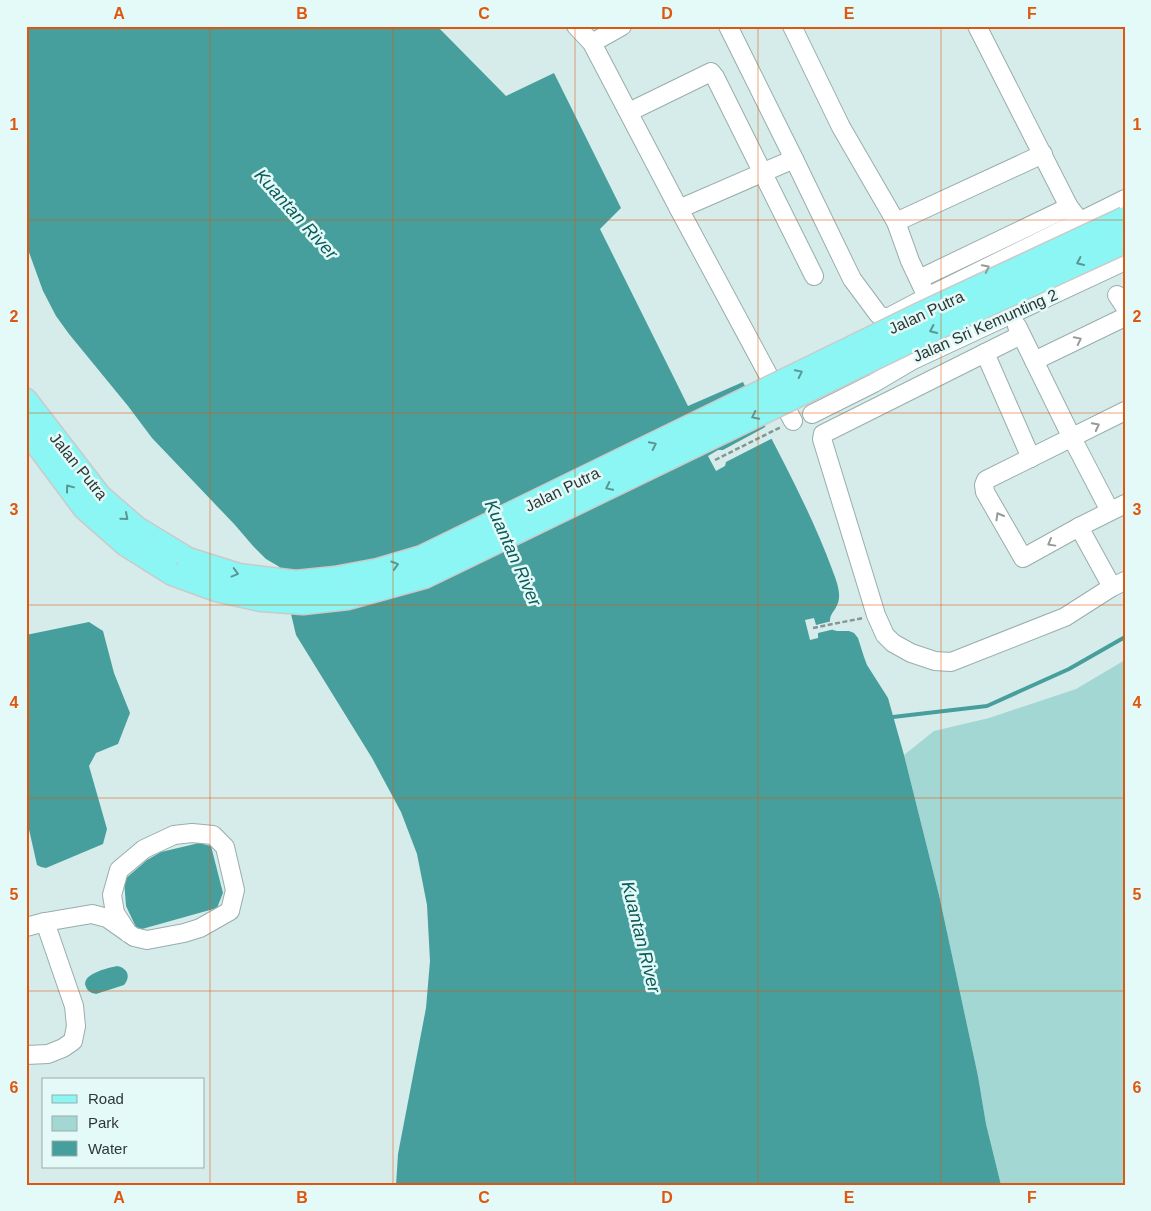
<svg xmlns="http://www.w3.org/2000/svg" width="1151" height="1211" font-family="Helvetica,sans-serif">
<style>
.green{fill:#a3d7d4}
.water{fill:#469f9c}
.pier{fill:#d6eceb}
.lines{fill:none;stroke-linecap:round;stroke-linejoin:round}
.stream{stroke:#469f9c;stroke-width:4}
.minor-casing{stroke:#98adac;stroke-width:20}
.major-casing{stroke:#c9cbcb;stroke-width:25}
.path{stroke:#859594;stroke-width:2.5;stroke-dasharray:5 2.5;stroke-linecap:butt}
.minor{stroke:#fff;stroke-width:18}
.major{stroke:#8bf6f3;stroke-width:22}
.major-bridge-casing{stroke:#c9cbcb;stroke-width:25;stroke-linecap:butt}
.major-bridge{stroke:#8bf6f3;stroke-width:22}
.oneway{stroke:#5c9694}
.oneway2{stroke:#969b9a}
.grid{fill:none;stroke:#df570e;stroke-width:1;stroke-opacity:0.55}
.labels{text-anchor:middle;stroke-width:5;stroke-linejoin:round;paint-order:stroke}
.street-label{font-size:16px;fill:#2e3736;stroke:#e3faf8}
.water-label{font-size:18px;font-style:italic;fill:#0d5a58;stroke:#e3faf8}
.neatline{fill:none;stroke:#df570e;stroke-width:2}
.grid-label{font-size:16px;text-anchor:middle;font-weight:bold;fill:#df570e}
</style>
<rect width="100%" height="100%" fill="#d6eceb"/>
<path class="green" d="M1125,660V1185H1001L986,1124L978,1076L939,895L904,755L934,731L989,718L1076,689Z"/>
<g class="water">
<path d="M26,26H437L506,96L554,73L621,208L600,229L688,406L743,382C773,444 808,504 832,569C835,577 840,589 839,598C838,612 824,614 833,630L837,631H849L854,633L858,638L864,657L867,665L888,698L904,755L939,895L978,1076L986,1124L1001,1185H396L398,1154L426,1008L430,961L427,905L417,854L401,812L372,758L296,635L291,614L289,599L284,571L278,566L266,559L253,546L235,525L152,438L128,406L69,334L56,316L43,291L26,244Z"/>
<path d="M89,622L103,631L114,673L130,713L118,744L96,753L89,766L107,829L103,844L46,868L41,867L37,865L26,816V635Z"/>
<path d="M199,843L211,846L223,893L217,908L142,929L136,927L126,906L124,880L147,860L161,852Z"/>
<path d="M117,966C128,968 131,977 124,985L96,994C92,993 88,992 86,987C80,974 108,968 117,966Z"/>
</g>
<g class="pier">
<path d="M767,426L773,438L726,462L725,466L716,471L708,456L718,450H723Z"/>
<path d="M814,618L816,625L832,621L834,628H839L818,633V638L810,640L805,620Z"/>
</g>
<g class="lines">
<path class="stream" d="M893,717L987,706L1069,669L1125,637"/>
<defs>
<g id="minor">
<path d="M576,26L592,43L679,209L793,421"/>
<path d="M728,26L794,159L852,279L878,314L882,317H889"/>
<path d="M792,26L841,127L896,222L910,261L927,297"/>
<path d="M977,26L1069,207L1080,221"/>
<path d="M592,43L622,26"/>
<path d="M629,112L711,72L715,77L814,276"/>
<path d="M679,209L794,159"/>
<path d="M896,222L1043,154"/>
<path d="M919,279L1069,207"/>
<path d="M1117,295L1125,307"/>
<path d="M887,320L889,317L927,297L1125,199"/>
<path d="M1017,326L1072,438L1110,511"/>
<path d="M1021,335L823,434L822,439L876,615L885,635L893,643L911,653L935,661L951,662L1065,617L1112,587L1125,581"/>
<path d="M985,353L1031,458"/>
<path d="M1034,361L1125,317"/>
<path d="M1125,411L986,480L984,485L985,492L1023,558L1079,527L1125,504"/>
<path d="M812,414L874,383L913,360L1125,261"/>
<path d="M1079,527L1112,587"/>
<path d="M26,927L45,922L92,914L107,918L134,937L147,940L184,933L200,928L230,911L235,890L225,847L213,835L192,833L174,835L144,849L119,870L112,895L115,913L128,933"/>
<path d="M26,1055L48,1054L63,1048L73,1041L76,1026L74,1006L45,922"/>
</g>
<g id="major">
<path d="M26,400L100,496L137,528L188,559"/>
<path d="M26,430L84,508L126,545L172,574"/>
</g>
</defs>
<use href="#minor" class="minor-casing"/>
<use href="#major" class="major-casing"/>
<g class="path">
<path d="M715,460L781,427"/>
<path d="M813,628L863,618"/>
</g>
<use href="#minor" class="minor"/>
<use href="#major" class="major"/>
<defs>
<g id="major-bridge">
<path d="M188,559L239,575L296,582L335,578L378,570L422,557L920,314L1125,218"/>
<path d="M172,574L216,590L261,600L303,603L348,598L424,577L929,332L1125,242"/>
</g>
</defs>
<use href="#major-bridge" class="major-bridge-casing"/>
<use href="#major-bridge" class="major-bridge"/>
</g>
<defs><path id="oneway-chevron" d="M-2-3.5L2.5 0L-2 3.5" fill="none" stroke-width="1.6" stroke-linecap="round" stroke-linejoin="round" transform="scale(1.25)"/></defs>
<g class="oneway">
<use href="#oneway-chevron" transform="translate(1080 262) rotate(155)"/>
<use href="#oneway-chevron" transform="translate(933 330) rotate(155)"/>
<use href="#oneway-chevron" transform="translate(799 373) rotate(-26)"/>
<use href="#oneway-chevron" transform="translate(755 416) rotate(154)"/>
<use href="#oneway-chevron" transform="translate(653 445) rotate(-26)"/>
<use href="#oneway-chevron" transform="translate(609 487) rotate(154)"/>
<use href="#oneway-chevron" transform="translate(69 488) rotate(-127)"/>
<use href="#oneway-chevron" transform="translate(125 517) rotate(41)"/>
<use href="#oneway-chevron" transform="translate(395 565) rotate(-17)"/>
<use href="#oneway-chevron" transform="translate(235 573) rotate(15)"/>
</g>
<g class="oneway2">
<use href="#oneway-chevron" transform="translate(986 268) rotate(-27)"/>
<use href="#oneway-chevron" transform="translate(1078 340) rotate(-26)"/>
<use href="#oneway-chevron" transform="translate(1096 426) rotate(-27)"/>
<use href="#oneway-chevron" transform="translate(999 516) rotate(-120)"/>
<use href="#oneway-chevron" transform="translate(1051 543) rotate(151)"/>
</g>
<path class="grid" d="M210,26V1185M393,26V1185M575,26V1185M758,26V1185M941,26V1185M26,220H1125M26,413H1125M26,605H1125M26,798H1125M26,991H1125"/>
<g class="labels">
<g class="street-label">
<text transform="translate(926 312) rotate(-25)" y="6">Jalan Putra</text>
<text transform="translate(985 325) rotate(-24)" y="6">Jalan Sri Kemunting 2</text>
<text transform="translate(79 466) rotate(51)" y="6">Jalan Putra</text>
<text transform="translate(562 489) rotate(-26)" y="6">Jalan Putra</text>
</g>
<g class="water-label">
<text transform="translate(296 214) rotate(48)" y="6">Kuantan River</text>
<text transform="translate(513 553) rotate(66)" y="6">Kuantan River</text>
<text transform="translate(641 937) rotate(76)" y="6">Kuantan River</text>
</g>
</g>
<rect width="1151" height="1211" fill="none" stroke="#e3faf8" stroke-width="55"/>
<rect x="42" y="1078" width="162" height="90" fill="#e3faf8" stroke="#9bacaa"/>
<rect x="52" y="1095" width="25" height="8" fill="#8bf6f3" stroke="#9bacaa"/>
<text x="88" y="1104" font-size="15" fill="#2e3736">Road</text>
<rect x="52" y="1116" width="25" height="15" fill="#a3d7d4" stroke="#9bacaa"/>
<text x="88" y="1128" font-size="15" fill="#2e3736">Park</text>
<rect x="52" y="1141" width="25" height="15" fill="#469f9c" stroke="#9bacaa"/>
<text x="88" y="1154" font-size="15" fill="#2e3736">Water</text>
<rect x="28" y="28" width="1096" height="1156" class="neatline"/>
<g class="grid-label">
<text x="119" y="19">A</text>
<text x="302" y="19">B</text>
<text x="484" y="19">C</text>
<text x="667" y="19">D</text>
<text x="849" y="19">E</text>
<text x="1032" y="19">F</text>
<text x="14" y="130">1</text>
<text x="1137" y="130">1</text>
<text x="14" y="322">2</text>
<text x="1137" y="322">2</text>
<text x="14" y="515">3</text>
<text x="1137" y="515">3</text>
<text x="14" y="708">4</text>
<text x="1137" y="708">4</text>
<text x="14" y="900">5</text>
<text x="1137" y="900">5</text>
<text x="14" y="1093">6</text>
<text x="1137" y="1093">6</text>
<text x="119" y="1203">A</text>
<text x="302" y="1203">B</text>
<text x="484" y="1203">C</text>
<text x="667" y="1203">D</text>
<text x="849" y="1203">E</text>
<text x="1032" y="1203">F</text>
</g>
</svg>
